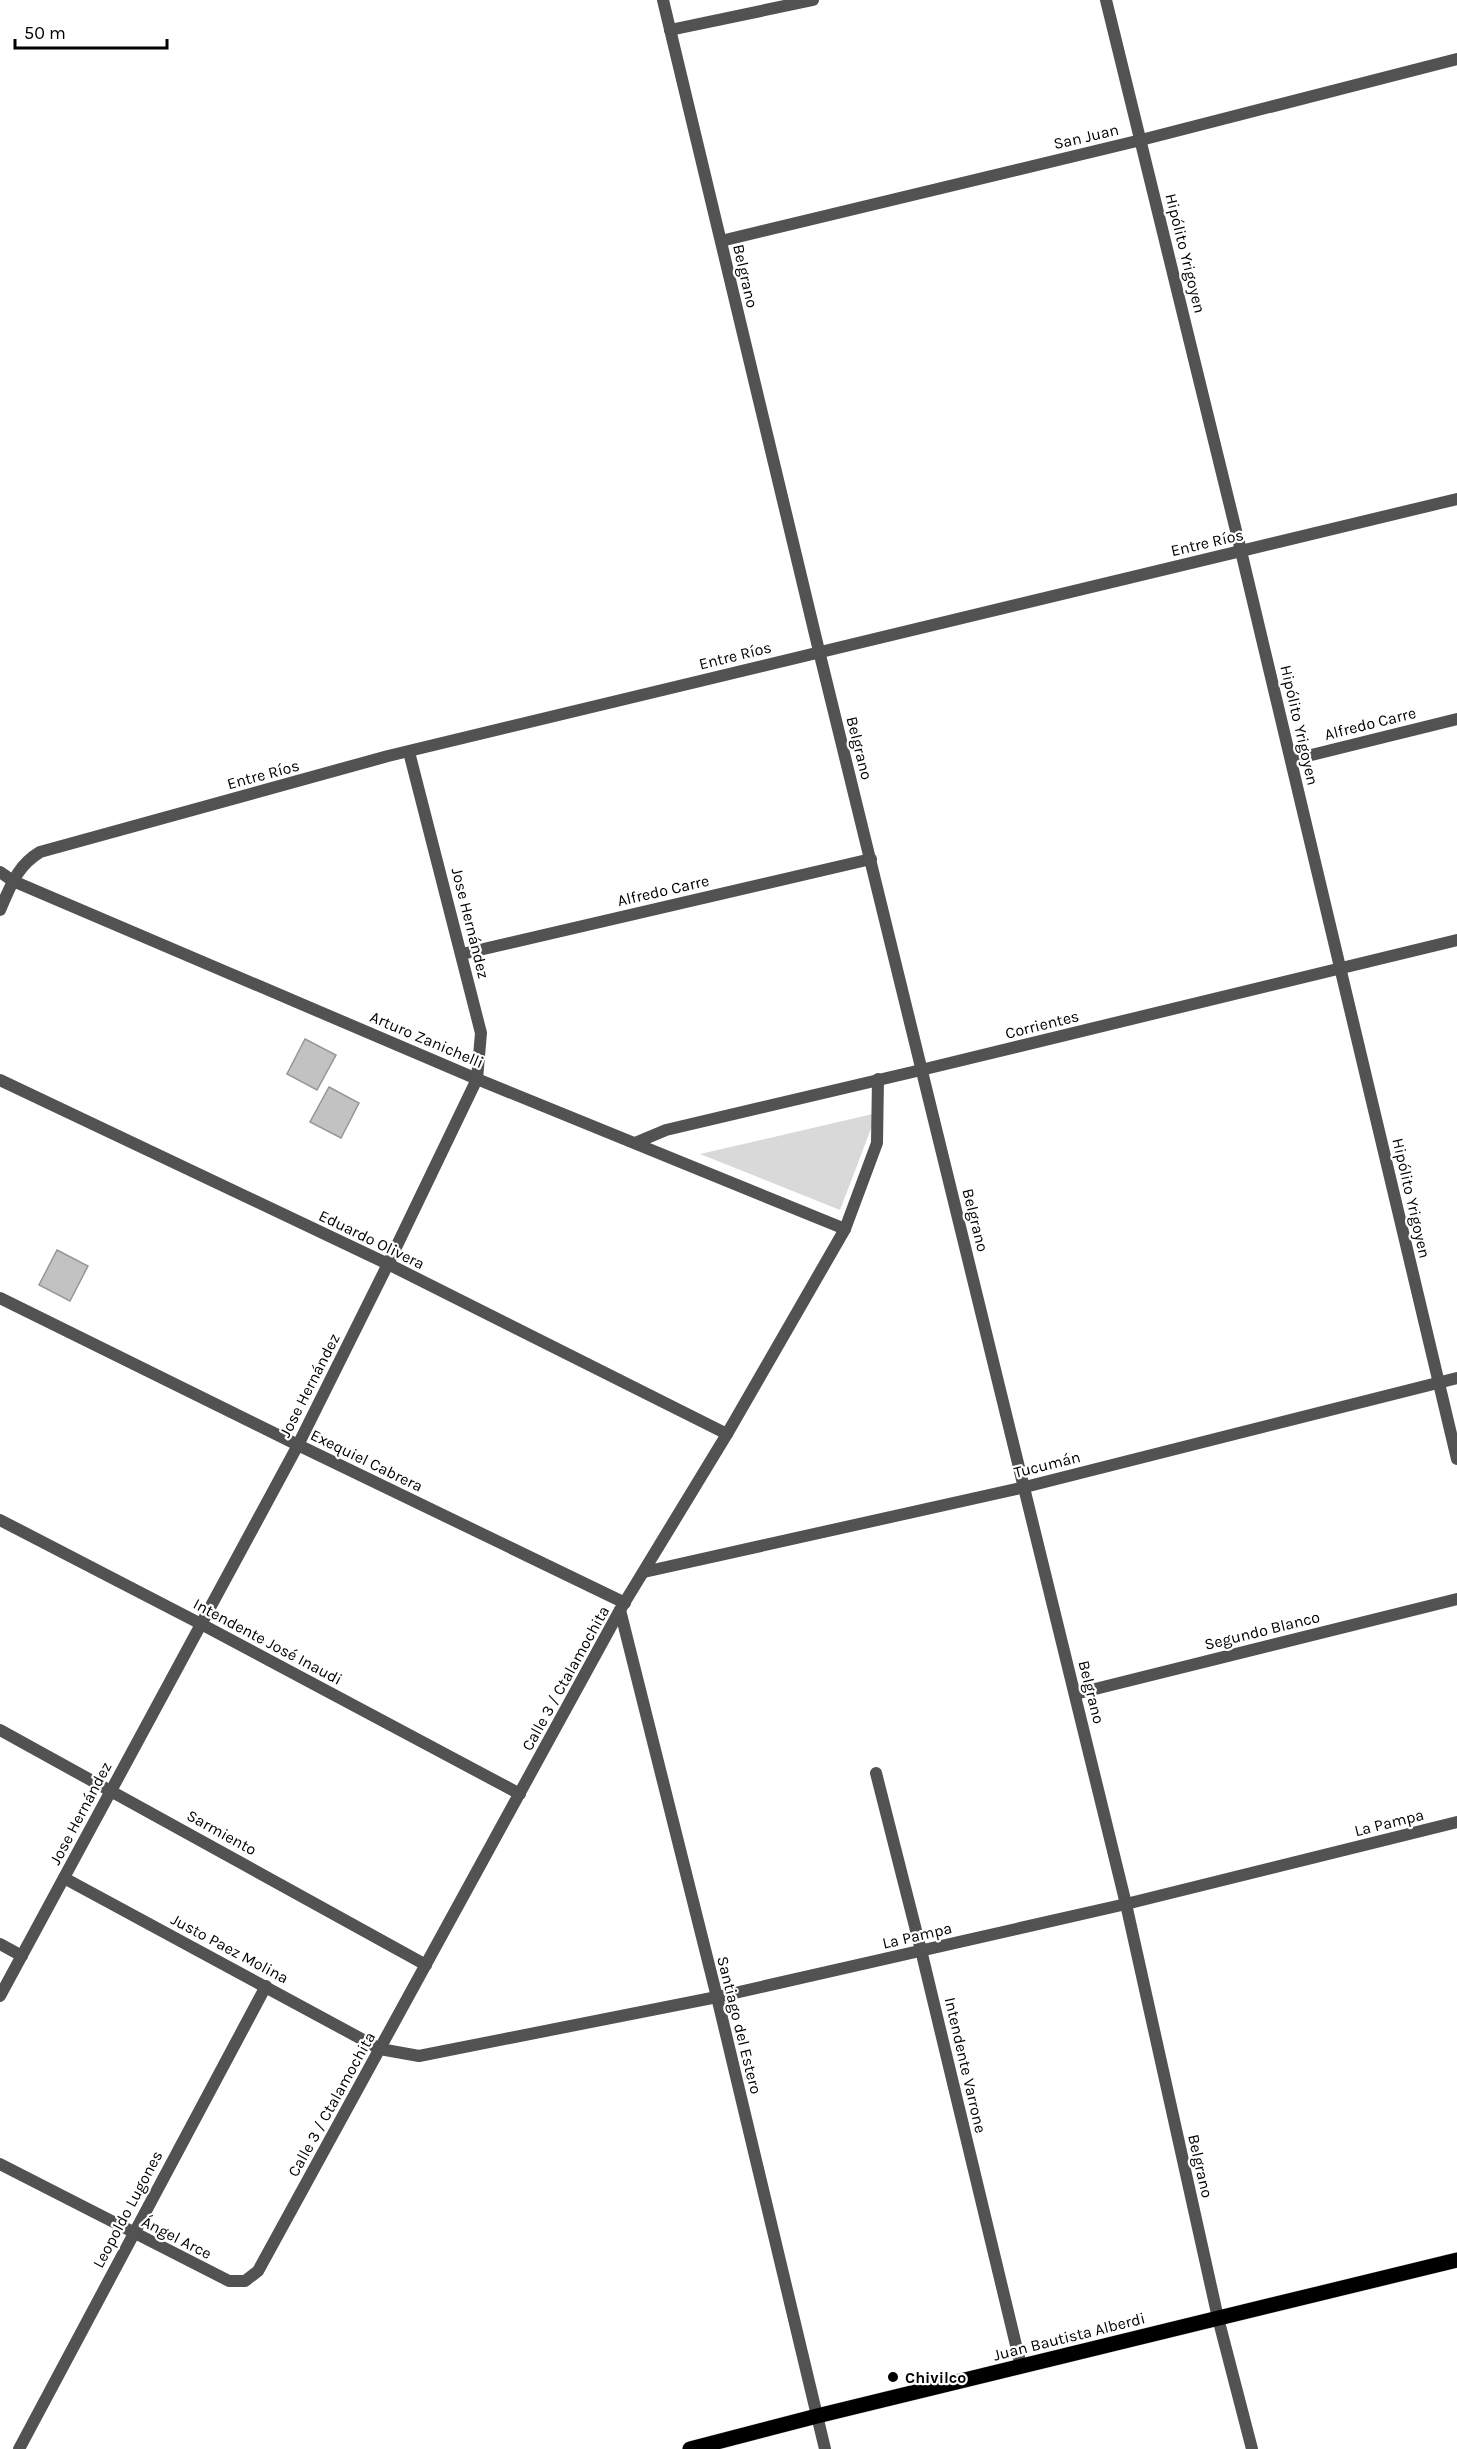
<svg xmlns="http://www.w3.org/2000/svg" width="1457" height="2449" font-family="Karla,sans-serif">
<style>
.green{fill:#d9d9d9}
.building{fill:#c2c2c2;stroke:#969696;stroke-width:1.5}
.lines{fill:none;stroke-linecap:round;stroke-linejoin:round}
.primary-casing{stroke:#dbdbdb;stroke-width:16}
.street{stroke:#525252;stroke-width:12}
.primary{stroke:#000;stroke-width:15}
.poi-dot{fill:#000;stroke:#fff;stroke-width:2}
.labels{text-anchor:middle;stroke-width:4.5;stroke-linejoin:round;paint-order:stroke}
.street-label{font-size:16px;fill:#000;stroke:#fff}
.poi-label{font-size:16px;font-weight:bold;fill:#000;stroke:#fff;text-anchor:start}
</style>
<rect width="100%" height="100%" fill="#fff"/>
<path class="green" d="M877,1113L840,1210L700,1154Z"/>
<g class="building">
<path d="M305,1039L336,1055L317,1090L287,1074Z"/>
<path d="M329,1087L359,1103L341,1138L310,1122Z"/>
<path d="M57,1250L88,1266L70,1301L39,1285Z"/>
</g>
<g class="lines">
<defs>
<path id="primary" d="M690,2449L817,2416L1457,2260"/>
</defs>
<use href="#primary" class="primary-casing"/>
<g class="street">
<path d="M663,0L819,651L1126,1904L1218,2318L1252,2449"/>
<path d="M1106,0L1241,551L1457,1459"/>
<path d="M670,30L813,0"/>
<path d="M721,241L1141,140L1457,59"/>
<path d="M1291,760L1457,719"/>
<path d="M0,872L13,881L477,1079L845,1229"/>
<path d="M0,910C11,885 17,866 40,852L388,756L1457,499"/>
<path d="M462,954L871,859"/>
<path d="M0,1080L388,1264L727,1434"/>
<path d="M635,1143L666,1130L921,1070L1457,940"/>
<path d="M0,1298L298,1445L625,1603"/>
<path d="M0,1520L201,1624L520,1794"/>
<path d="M644,1572L1025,1487L1457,1378"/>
<path d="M620,1610L717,1997L825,2449"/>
<path d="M1075,1694L1457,1599"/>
<path d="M0,1730L426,1965"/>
<path d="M876,1773L921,1950L1021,2366"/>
<path d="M64,1878L380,2049L419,2056L717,1997L1126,1904L1457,1822"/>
<path d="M0,1944L22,1956"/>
<path d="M0,1996L298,1445L388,1264L477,1079L481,1033L409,752"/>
<path d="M0,2164L229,2281H245L258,2271L620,1610L727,1434L845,1229L877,1143L878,1079"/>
<path d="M19,2449L266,1986"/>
</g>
<use href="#primary" class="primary"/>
</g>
<circle class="poi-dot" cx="893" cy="2377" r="6"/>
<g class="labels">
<g class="street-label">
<text transform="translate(1086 136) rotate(-13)" y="6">San Juan</text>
<text transform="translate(1186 253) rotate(76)" y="6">Hipólito Yrigoyen</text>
<text transform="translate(746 276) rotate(77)" y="6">Belgrano</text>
<text transform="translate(1207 542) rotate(-13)" y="6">Entre Ríos</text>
<text transform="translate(735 655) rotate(-14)" y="6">Entre Ríos</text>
<text transform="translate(1370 723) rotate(-14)" y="6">Alfredo Carre</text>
<text transform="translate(1300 725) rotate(77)" y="6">Hipólito Yrigoyen</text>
<text transform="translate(860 748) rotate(76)" y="6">Belgrano</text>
<text transform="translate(263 774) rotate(-15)" y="6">Entre Ríos</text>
<text transform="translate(663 890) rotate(-13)" y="6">Alfredo Carre</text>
<text transform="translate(471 923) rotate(76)" y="6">Jose Hernández</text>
<text transform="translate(1042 1024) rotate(-14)" y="6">Corrientes</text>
<text transform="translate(427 1039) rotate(23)" y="6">Arturo Zanichelli</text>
<text transform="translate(1412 1198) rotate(77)" y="6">Hipólito Yrigoyen</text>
<text transform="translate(976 1220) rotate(76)" y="6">Belgrano</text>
<text transform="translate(372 1239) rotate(26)" y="6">Eduardo Olivera</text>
<text transform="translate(309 1385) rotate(-63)" y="6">Jose Hernández</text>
<text transform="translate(367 1460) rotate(26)" y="6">Exequiel Cabrera</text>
<text transform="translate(1047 1464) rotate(-14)" y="6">Tucumán</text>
<text transform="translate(1262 1630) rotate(-14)" y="6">Segundo Blanco</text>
<text transform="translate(268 1641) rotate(28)" y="6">Intendente José Inaudi</text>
<text transform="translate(565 1678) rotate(-61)" y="6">Calle 3 / Ctalamochita</text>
<text transform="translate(1092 1692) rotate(76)" y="6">Belgrano</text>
<text transform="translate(80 1813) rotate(-62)" y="6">Jose Hernández</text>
<text transform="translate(1389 1822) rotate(-14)" y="6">La Pampa</text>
<text transform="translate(222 1832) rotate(29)" y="6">Sarmiento</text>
<text transform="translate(917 1935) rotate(-13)" y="6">La Pampa</text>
<text transform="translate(230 1948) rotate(28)" y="6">Justo Paez Molina</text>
<text transform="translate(740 2025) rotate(76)" y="6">Santiago del Estero</text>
<text transform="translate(966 2065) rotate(77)" y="6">Intendente Varrone</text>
<text transform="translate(331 2104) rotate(-61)" y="6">Calle 3 / Ctalamochita</text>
<text transform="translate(1201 2166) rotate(77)" y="6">Belgrano</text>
<text transform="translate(127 2209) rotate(-62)" y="6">Leopoldo Lugones</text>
<text transform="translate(177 2237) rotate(27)" y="6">Ángel Arce</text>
<text transform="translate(1069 2336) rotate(-14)" y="6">Juan Bautista Alberdi</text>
</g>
<g class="poi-label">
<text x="905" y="2383">Chivilco</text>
</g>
</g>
<path d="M15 39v9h152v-9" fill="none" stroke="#000000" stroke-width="3"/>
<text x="24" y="39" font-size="18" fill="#000000" stroke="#ffffff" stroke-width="4.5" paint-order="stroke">50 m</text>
</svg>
